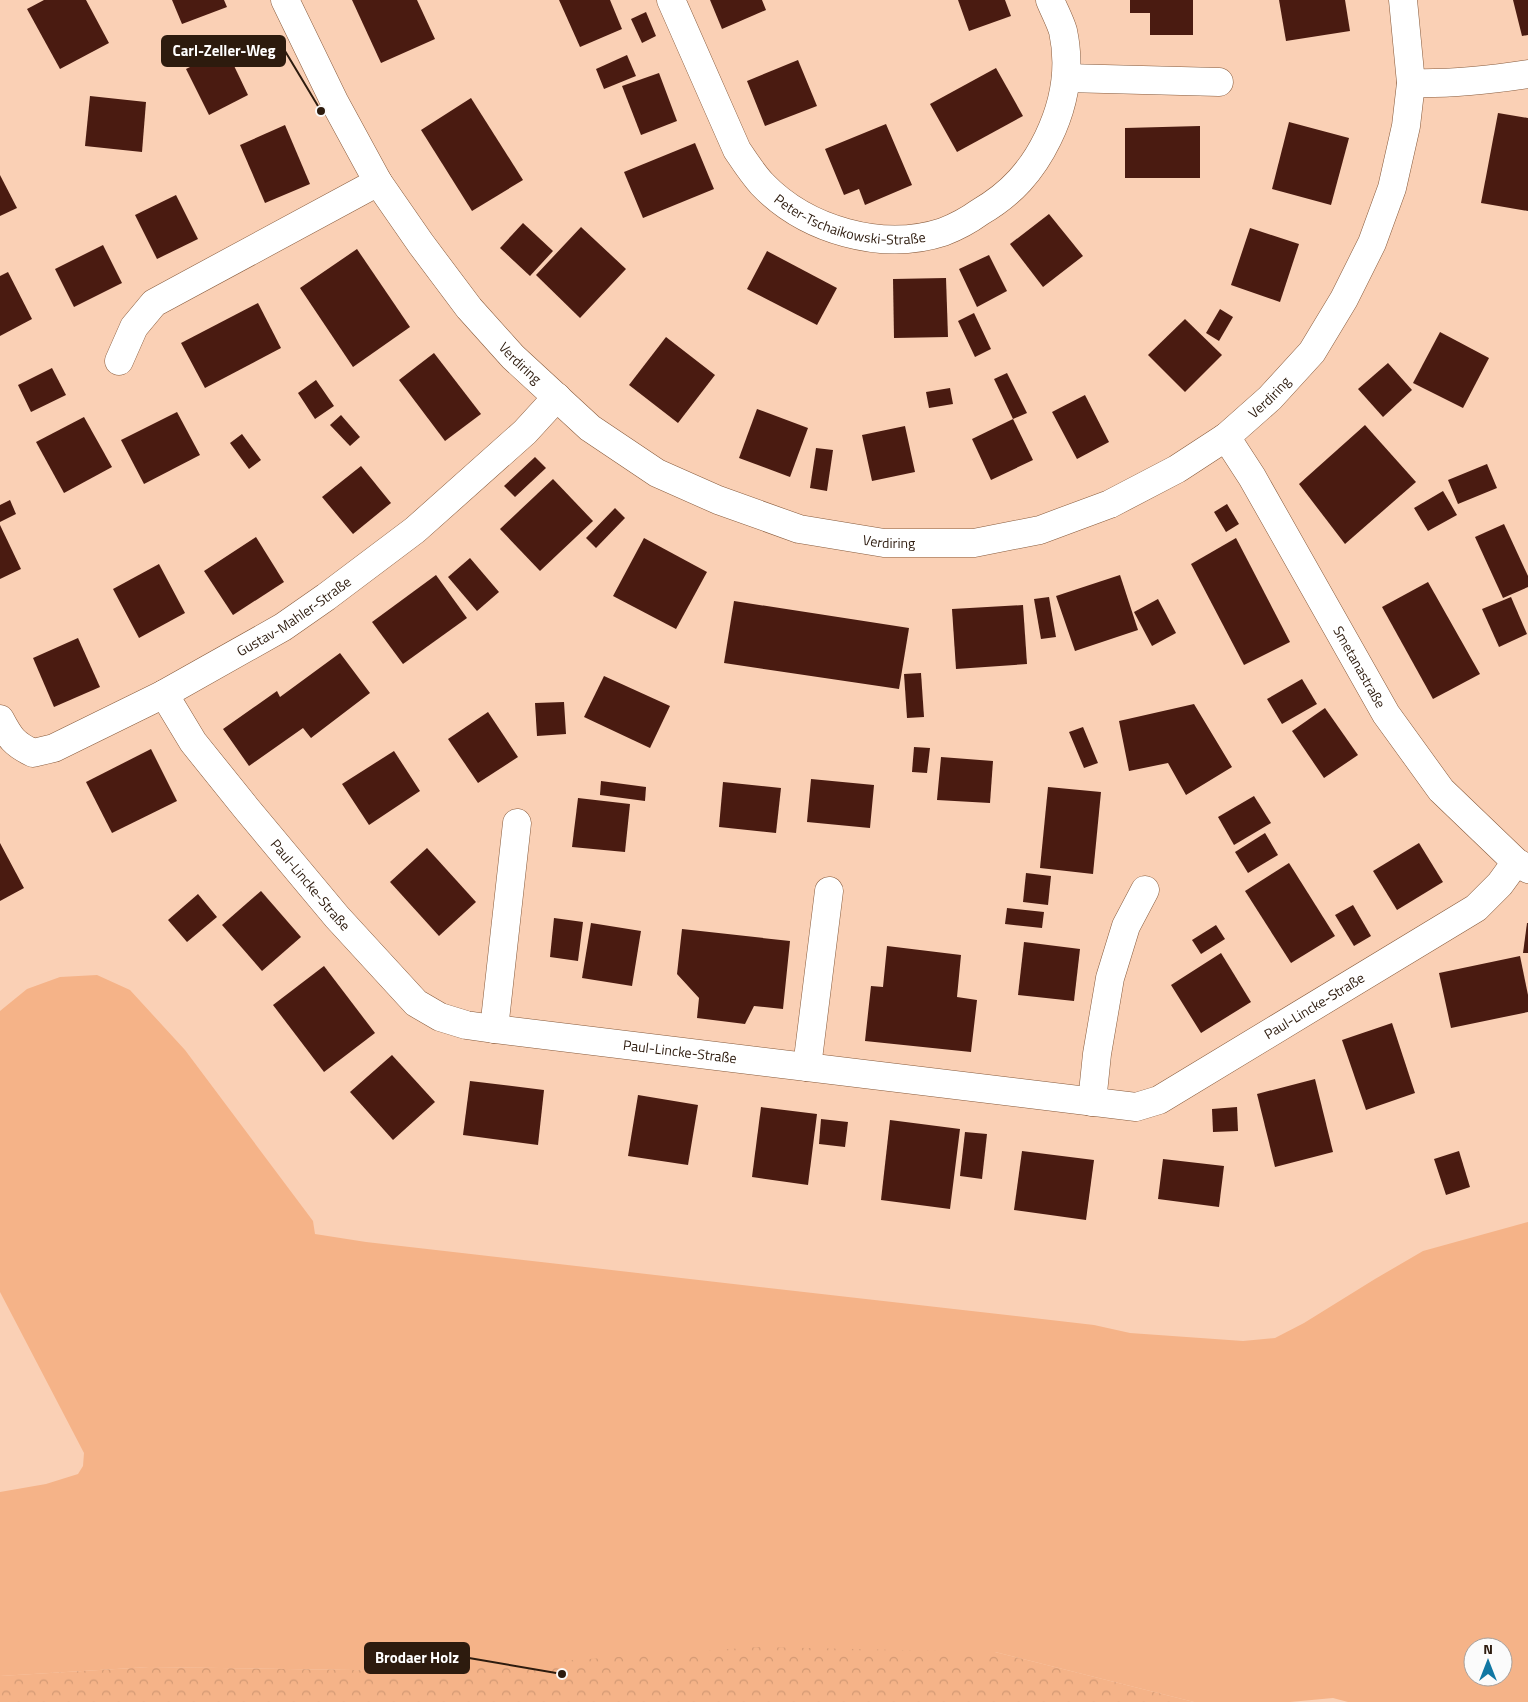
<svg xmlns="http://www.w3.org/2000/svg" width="1528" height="1702" font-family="'Titillium Web',sans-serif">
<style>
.green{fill:#f5b388;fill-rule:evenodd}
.forest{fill:url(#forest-crowns)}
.building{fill:#4a1b11}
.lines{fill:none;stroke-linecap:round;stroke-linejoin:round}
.minor-casing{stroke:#875a3b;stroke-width:29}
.minor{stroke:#fff;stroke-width:28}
.labels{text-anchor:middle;stroke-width:5;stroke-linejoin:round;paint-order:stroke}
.street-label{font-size:14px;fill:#2d1b0e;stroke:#fbfbfb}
.leader{fill:none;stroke:#2d1b0e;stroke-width:2}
.callout-dot{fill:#2d1b0e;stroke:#fbfbfb;stroke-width:2}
.callout{fill:#2d1b0e;stroke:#2d1b0e;stroke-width:2}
.callout-label{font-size:15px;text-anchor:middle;font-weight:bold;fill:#fff}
</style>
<defs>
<pattern id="forest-crowns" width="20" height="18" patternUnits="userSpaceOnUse" patternTransform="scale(1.25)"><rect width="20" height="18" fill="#f5b388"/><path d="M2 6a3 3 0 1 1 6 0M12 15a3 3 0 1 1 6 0" fill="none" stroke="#d29974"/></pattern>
</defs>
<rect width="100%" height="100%" fill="#fad0b5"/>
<path class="green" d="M97,975L130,990L185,1050L313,1221L315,1234L366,1242L1094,1325L1130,1333L1243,1341L1275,1338L1304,1323L1375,1279L1423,1251L1528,1222V1702H1348L1333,1698L1290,1702H1194L995,1652L418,1671L149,1667L0,1676V1492L46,1484L78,1474L83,1466L84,1453L0,1292V1011L27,989L60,977ZM1473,1647H1503V1677H1473Z"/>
<path class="forest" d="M758,1647L995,1652L1194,1702H0V1676L149,1667L418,1671Z"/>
<g class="building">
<path d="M44,0H86L109,43L60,69L27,9Z"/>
<path d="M172,0H224L227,7L182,24Z"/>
<path d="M352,0H417L435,39L381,63Z"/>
<path d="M559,0H610L622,29L580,47Z"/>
<path d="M710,0H762L766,10L722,29Z"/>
<path d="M958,0H1005L1011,16L969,31Z"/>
<path d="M1130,0H1193V35H1150V13H1130Z"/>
<path d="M1279,0H1345L1350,31L1286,41Z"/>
<path d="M1513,0H1528V35L1522,36Z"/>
<path d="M646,12L656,36L642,43L631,19Z"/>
<path d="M226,49L248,95L209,115L186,69Z"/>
<path d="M627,55L636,76L604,89L596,69Z"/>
<path d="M798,60L817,106L765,126L747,81Z"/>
<path d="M996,68L1023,116L957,152L930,104Z"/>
<path d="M659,73L677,121L641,135L622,86Z"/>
<path d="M90,96L146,102L142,152L85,146Z"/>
<path d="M471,98L523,180L472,211L421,130Z"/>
<path d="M1498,113L1528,118V211L1481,203Z"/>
<path d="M1289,122L1349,138L1331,205L1272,189Z"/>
<path d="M886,124L912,185L865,205L859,189L844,195L825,149Z"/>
<path d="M285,125L310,184L265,203L240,145Z"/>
<path d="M1200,126V178H1125V128Z"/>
<path d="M695,143L714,189L643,218L624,172Z"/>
<path d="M0,175L17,208L0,216Z"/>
<path d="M176,195L198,239L157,259L135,215Z"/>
<path d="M1049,214L1083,256L1043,287L1010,244Z"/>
<path d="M523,223L553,251L530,276L500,248Z"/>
<path d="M581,227L626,269L580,318L536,275Z"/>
<path d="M1250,228L1299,244L1280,302L1231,285Z"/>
<path d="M103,245L122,283L74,307L55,269Z"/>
<path d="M357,249L410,327L353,367L300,288Z"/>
<path d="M767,251L837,288L817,325L747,289Z"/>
<path d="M989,255L1007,291L977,307L959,269Z"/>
<path d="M8,272L32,319L0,336V276Z"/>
<path d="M946,278L948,337L894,338L893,279Z"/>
<path d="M258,303L281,348L205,388L181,343Z"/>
<path d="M1220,309L1233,317L1219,341L1206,333Z"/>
<path d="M974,313L991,349L975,357L958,321Z"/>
<path d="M1185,319L1222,355L1185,392L1148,355Z"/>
<path d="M1440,332L1489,358L1463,408L1413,383Z"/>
<path d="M666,337L715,375L678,423L629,385Z"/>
<path d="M434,353L481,414L445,441L399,380Z"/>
<path d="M1388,363L1412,390L1383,417L1358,389Z"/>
<path d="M52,368L66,395L31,412L18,385Z"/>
<path d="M1007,373L1027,413L1013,419L994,379Z"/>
<path d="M316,380L334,406L315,419L298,393Z"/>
<path d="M950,388L953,404L929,408L926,392Z"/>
<path d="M1085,395L1109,442L1077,459L1052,412Z"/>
<path d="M757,409L808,428L790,477L739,458Z"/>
<path d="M177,412L200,455L144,484L121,440Z"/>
<path d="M341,415L360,437L350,446L330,425Z"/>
<path d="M84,417L112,467L64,493L36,442Z"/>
<path d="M1013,419L1033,460L991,480L972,439Z"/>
<path d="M1365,425L1416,482L1345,544L1299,484Z"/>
<path d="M905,426L915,472L872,481L862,435Z"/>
<path d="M242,434L261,460L249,469L230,443Z"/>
<path d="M816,448L833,450L827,491L810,488Z"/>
<path d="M535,457L546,468L515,497L504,486Z"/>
<path d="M1487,464L1497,488L1458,504L1448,480Z"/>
<path d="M361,466L391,503L353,534L322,497Z"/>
<path d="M553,479L593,521L540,571L500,529Z"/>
<path d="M1443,491L1457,515L1428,531L1414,508Z"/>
<path d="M10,500L16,514L0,522V505Z"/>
<path d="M1227,504L1239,524L1226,532L1214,512Z"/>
<path d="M615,508L625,518L596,548L586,538Z"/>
<path d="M1504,524L1528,576V587L1503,598L1475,537Z"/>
<path d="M0,525L21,569L0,579Z"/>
<path d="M256,537L284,582L233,615L204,571Z"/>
<path d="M644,538L707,572L676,629L613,596Z"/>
<path d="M1236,538L1290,642L1244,665L1191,564Z"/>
<path d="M470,558L499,592L477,611L448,577Z"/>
<path d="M159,564L185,613L139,638L113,589Z"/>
<path d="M436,575L467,618L403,664L372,622Z"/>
<path d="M1120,575L1138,630L1075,651L1056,596Z"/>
<path d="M1428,582L1480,674L1433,699L1382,607Z"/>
<path d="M1049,597L1056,637L1041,639L1034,599Z"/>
<path d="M1511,597L1527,634L1499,647L1482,609Z"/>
<path d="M1158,599L1176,633L1152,646L1134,612Z"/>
<path d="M734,601L909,628L899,689L724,663Z"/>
<path d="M1023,605L1027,664L956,669L952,609Z"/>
<path d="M78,638L100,687L54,707L33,658Z"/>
<path d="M340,653L370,693L311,738L303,728L249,766L223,729L277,691L280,697Z"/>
<path d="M921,673L924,717L907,718L904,674Z"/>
<path d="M604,676L670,706L650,748L584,717Z"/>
<path d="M1302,679L1317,704L1282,724L1267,699Z"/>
<path d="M564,702L566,734L537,736L535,703Z"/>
<path d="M1194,704L1232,767L1186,795L1168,763L1129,771L1119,721Z"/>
<path d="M1325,708L1358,755L1324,778L1292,731Z"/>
<path d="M488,712L518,757L478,783L448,739Z"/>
<path d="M1083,727L1098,763L1084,768L1069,732Z"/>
<path d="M914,747L930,748L927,773L912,772Z"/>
<path d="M151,749L177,801L112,833L86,782Z"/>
<path d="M394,751L420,791L369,825L342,784Z"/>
<path d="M941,757L993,761L990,803L937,800Z"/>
<path d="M811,779L874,785L870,828L807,822Z"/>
<path d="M601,781L646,787L645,801L600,795Z"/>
<path d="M723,782L781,788L776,833L719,827Z"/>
<path d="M1048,787L1101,792L1093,874L1040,868Z"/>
<path d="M1254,796L1271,823L1234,845L1218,817Z"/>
<path d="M578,798L630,804L625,852L572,847Z"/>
<path d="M1265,833L1278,855L1248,873L1235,852Z"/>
<path d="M0,843L24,888L0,901Z"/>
<path d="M1419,843L1443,882L1397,910L1373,871Z"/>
<path d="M427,848L476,902L439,936L390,882Z"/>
<path d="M1289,863L1335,936L1291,963L1245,891Z"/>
<path d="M1026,873L1051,876L1048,905L1023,902Z"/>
<path d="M261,891L301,937L262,971L222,925Z"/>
<path d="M198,894L217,917L187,942L168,920Z"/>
<path d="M1353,905L1371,936L1354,946L1335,915Z"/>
<path d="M1007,908L1044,912L1042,928L1005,924Z"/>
<path d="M554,918L583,922L578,961L550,957Z"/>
<path d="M591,923L641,931L632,986L582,978Z"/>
<path d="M1527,923H1528V953H1523Z"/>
<path d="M1216,925L1225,939L1201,954L1192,940Z"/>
<path d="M682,929L790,941L783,1009L754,1006L745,1024L697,1018L699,998L677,974Z"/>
<path d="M1024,942L1080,949L1074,1001L1018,995Z"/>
<path d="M887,946L961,955L957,997L977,1000L971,1052L865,1041L871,986L883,987Z"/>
<path d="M1221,953L1251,1002L1201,1033L1171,985Z"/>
<path d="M1520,956L1528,995V1012L1451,1028L1439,973Z"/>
<path d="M324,966L375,1033L324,1072L273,1005Z"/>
<path d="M1392,1023L1415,1093L1366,1110L1342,1040Z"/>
<path d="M392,1055L435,1102L393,1140L350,1092Z"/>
<path d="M1315,1079L1333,1152L1275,1167L1257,1094Z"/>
<path d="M470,1081L544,1090L538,1145L463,1135Z"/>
<path d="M638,1095L698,1105L688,1165L628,1156Z"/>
<path d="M761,1107L817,1114L808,1185L752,1177Z"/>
<path d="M1237,1107L1238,1131L1213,1132L1212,1109Z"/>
<path d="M821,1119L848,1122L845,1147L819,1144Z"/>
<path d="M890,1120L960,1129L950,1209L881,1200Z"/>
<path d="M965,1132L987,1134L982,1179L960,1176Z"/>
<path d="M1022,1151L1094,1160L1086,1220L1014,1210Z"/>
<path d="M1459,1151L1470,1187L1446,1195L1434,1159Z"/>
<path d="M1163,1159L1224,1166L1219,1207L1158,1199Z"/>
</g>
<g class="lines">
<defs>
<g id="minor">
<path id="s1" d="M285,0L335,103L378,182L421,244L469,308L513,357L590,428L657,473L718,500L799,529L884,543H974L1040,530L1110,504L1177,469L1226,437L1270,398L1312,352L1344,299L1372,243L1392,188L1406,126L1411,83L1403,0"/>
<path id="s2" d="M671,0L737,150C745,162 752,173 762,184C806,230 882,252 943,232C956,227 969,220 980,212C1011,194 1032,171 1048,138C1064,105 1071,68 1063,31C1060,21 1054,10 1050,0"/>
<path d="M1066,78L1219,82"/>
<path d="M1411,83C1451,84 1489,80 1528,74"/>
<path d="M119,361L134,327L154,303L378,182"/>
<path id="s3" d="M1226,437L1252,477L1386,714L1441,790L1516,862L1528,869"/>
<path id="s4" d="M164,694L193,742L246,808L337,917L416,1003L440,1017L466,1025L494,1029L1136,1107L1159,1100L1476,908L1500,884L1516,862"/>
<path id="s5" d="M0,719C10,738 14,744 33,753L54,748L164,694L283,627L326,597L415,530L525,432L557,397"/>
<path d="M494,1029L517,823"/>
<path d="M807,1067L829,891"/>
<path d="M1092,1102L1097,1054L1110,978L1126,926L1145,890"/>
</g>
</defs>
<use href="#minor" class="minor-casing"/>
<use href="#minor" class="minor"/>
</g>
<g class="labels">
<g class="street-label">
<text dy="5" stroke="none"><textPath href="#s2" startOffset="305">Peter-Tschaikowski-Straße</textPath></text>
<text dy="5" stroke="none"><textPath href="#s1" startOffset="435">Verdiring</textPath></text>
<text dy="5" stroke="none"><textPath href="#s1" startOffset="1275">Verdiring</textPath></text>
<text dy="5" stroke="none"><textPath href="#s1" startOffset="855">Verdiring</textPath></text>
<text dy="5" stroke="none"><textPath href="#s5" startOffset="344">Gustav-Mahler-Straße</textPath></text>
<text dy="5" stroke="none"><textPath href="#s3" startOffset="266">Smetanastraße</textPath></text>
<text dy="5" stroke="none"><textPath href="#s4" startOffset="241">Paul-Lincke-Straße</textPath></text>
<text dy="5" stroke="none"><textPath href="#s4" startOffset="1335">Paul-Lincke-Straße</textPath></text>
<text dy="5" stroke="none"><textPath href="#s4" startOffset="670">Paul-Lincke-Straße</textPath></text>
</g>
</g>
<path class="leader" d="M321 111L285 51M562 1674L469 1658"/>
<g class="callout-dot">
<circle cx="321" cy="111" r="5"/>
<circle cx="562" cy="1674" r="5"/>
</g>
<g class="callout">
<rect x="162" y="36" width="123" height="30" rx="5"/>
<rect x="365" y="1643" width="104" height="30" rx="5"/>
</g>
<g class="callout-label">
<text x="224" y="56">Carl-Zeller-Weg</text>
<text x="417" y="1663">Brodaer Holz</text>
</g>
<g transform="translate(1488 1662)"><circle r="24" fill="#fbfbfb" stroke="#a9a19c"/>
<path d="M0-4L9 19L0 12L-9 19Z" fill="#1177a3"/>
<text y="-8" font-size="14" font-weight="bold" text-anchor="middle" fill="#2d1b0e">N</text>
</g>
</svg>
